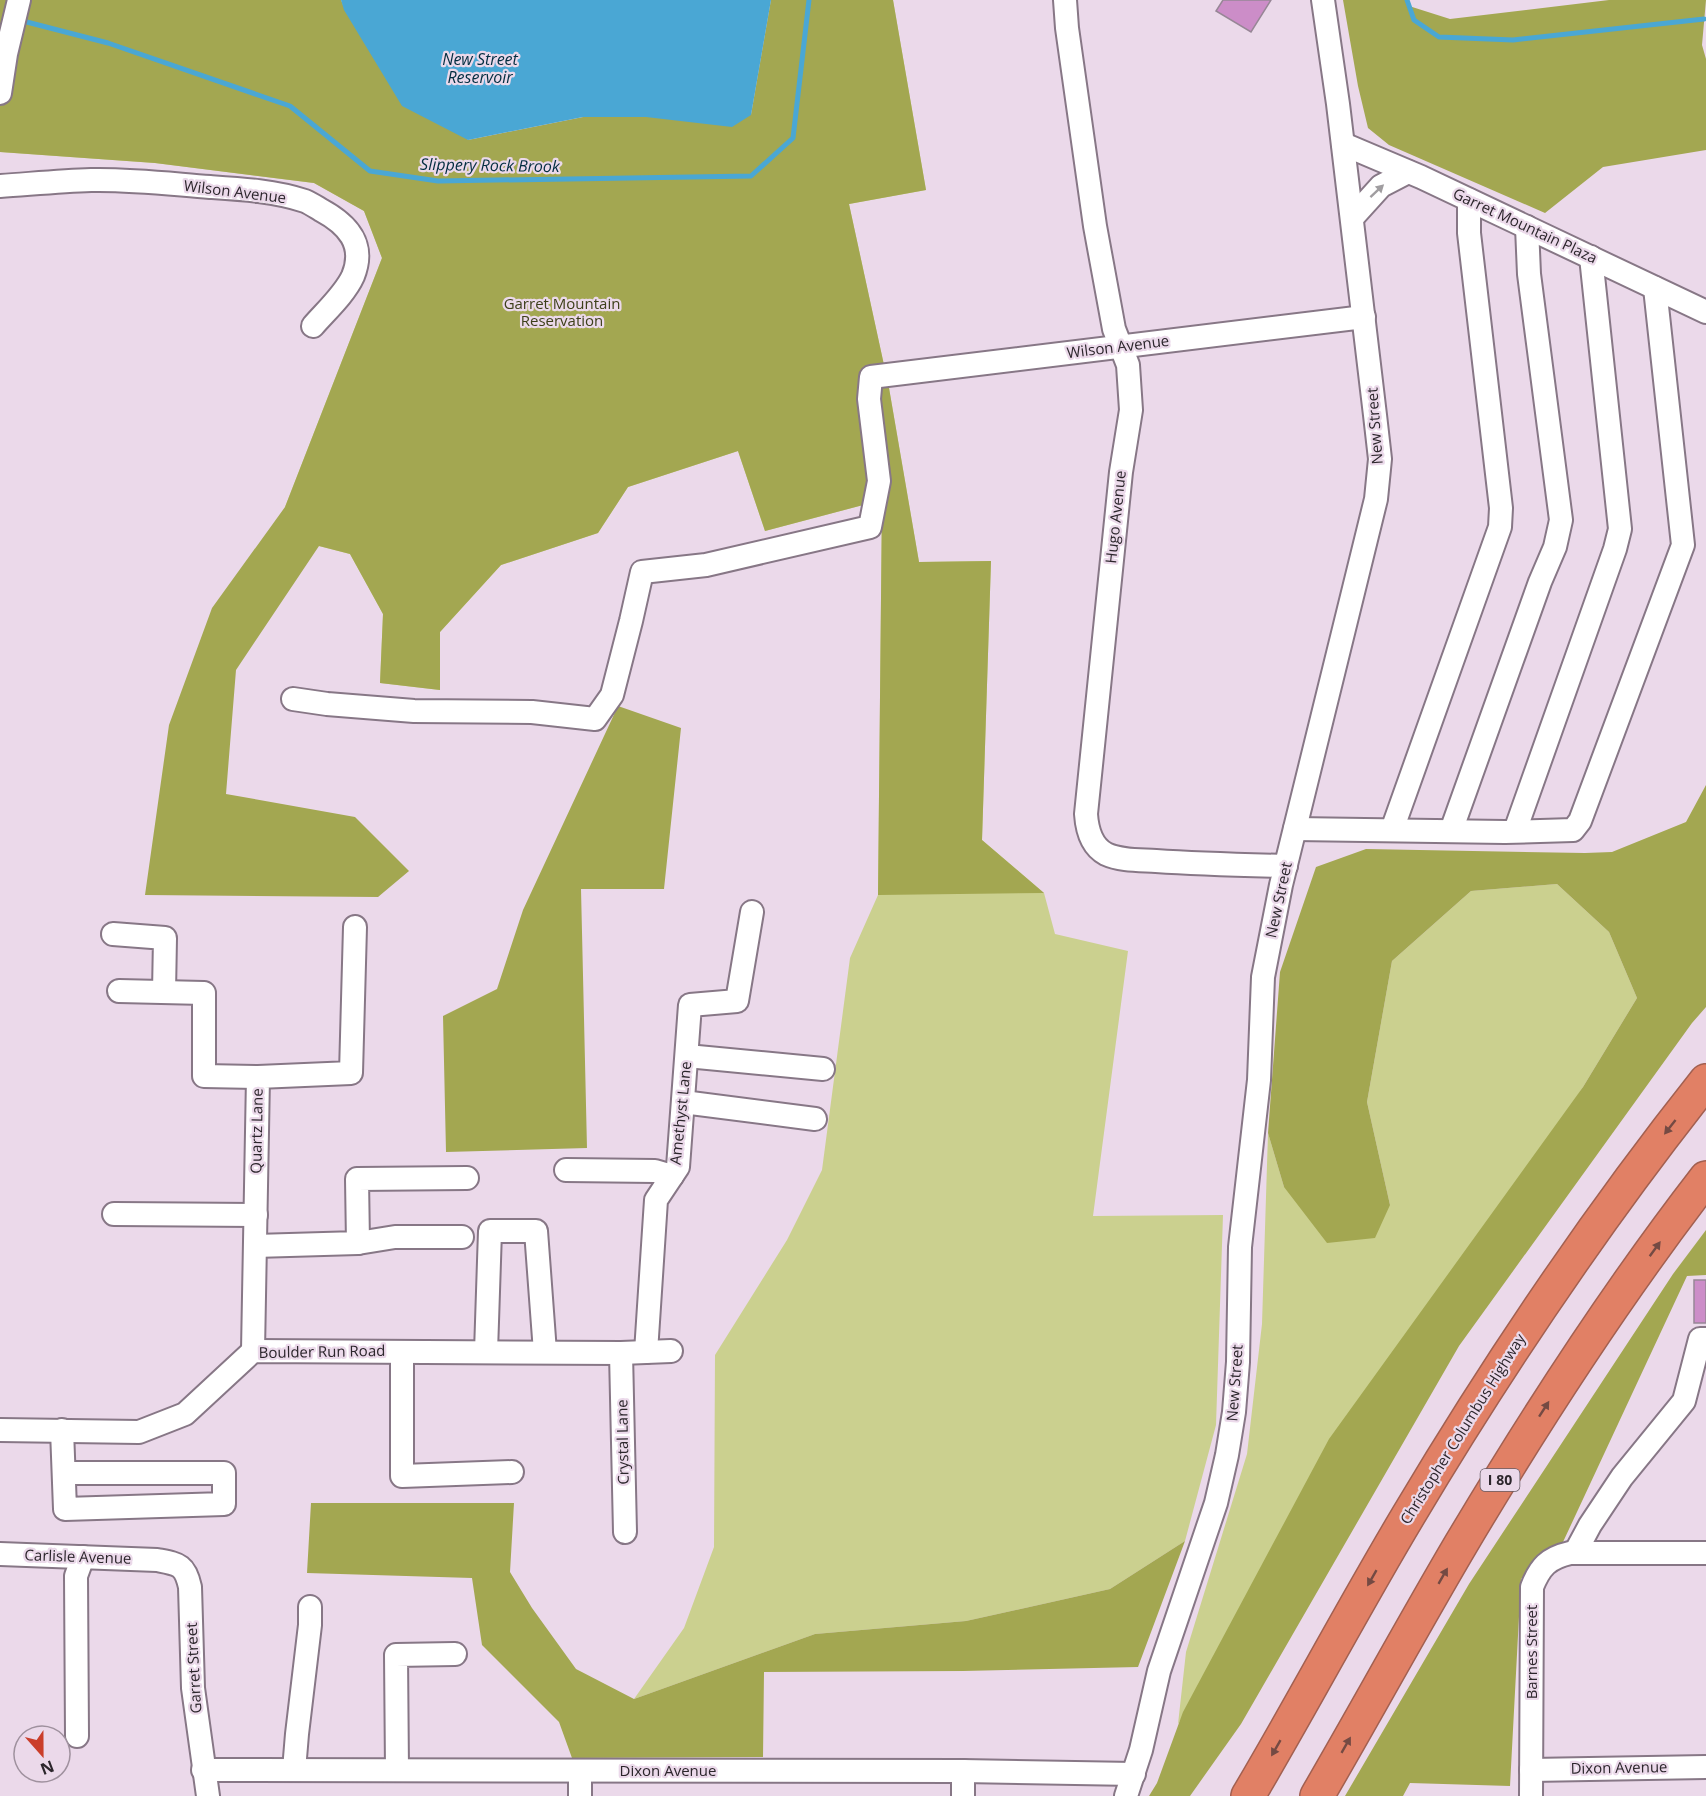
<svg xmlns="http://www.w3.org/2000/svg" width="1706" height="1796" font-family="'Open Sans',sans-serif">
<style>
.green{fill:#cbd08f}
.forest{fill:#a3a751}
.water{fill:#4aa7d4}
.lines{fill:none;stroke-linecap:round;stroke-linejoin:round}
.stream{stroke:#4aa7d4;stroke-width:5}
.building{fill:#cc8dc8;stroke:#978696;stroke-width:1.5}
.minor-casing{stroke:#877786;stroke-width:26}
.highway-casing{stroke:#a26051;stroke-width:36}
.minor{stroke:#fff;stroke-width:22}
.highway{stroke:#e18065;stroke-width:33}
.oneway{fill:#a09da0}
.oneway2{fill:#744a43}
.labels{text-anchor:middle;stroke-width:4.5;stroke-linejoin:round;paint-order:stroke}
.shield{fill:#ebd9ea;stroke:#655c65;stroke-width:1.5}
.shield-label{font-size:14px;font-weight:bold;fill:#2c262c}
.street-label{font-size:15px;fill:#2c262c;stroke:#ebd9ea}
.park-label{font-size:15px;fill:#3d3f1a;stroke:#ebd9ea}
.water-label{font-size:16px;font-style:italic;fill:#022d40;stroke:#ebd9ea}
</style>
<rect width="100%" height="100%" fill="#ebd9ea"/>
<g class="green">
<path d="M0,0H341L345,10L468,140L646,117L751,115L771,0H893L926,190L849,204L889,388L919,562L991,561L982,840L1044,893L1055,934L1128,951L1093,1216L1223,1215L1216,1425L1185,1541L1110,1589L966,1621L815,1634L634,1699L684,1628L714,1547L715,1355L787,1240L822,1170L850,958L878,895L882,500L765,531L738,451L628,487L598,533L501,565L440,632V690L380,683L383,614L350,554L319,546L285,507L382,258L364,211L314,183L155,163L0,152Z"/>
<path d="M1557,884L1609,932L1637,998L1583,1087L1178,1724L1186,1652L1247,1454L1262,1324L1268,1133L1284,1187L1390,1205L1367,1102L1392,961L1471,891Z"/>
</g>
<g class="forest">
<path d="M0,0H341L345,10L468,140L583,117L751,115L771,0H893L926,190L849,204L889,388L919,562L991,561L982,840L1044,893L878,895L882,500L765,531L738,451L628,487L598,533L501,565L440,632V690L380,683L383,614L350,554L319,546L236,670L226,794L355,817L409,871L378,897L145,895L169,725L212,608L285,507L382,258L364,211L314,183L155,163L0,152Z"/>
<path d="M1343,0H1407L1409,6L1450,19L1609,0H1706L1702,45L1706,59V150L1603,167L1545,213L1389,145L1368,128L1358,86Z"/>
<path d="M618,706L681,728L664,889H581L587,1148L446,1152L443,1016L497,989L523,910Z"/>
<path d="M1706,785V1007L1692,1023L1459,1346L1241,1724L1190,1796H1149L1157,1783L1183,1712L1329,1439L1583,1087L1637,998L1609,932L1557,884L1471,891L1392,961L1367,1102L1390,1205L1375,1238L1327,1243L1284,1187L1268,1133L1280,972L1316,867L1366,849L1585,853L1612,852L1686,822Z"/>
<path d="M1706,1230V1275L1687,1276L1563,1542L1521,1579L1510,1786L1410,1783L1403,1796H1345L1469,1584L1673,1274Z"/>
<path d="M311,1503H514L510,1572L532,1608L576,1669L634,1699L815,1634L966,1621L1110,1589L1185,1541L1138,1667L963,1671L764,1672L763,1757L572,1758L559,1722L482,1645L472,1578L307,1573Z"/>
</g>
<path class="water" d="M341,0H771L751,115L732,127L646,117H583L468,140L402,106L344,10Z"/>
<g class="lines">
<g class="stream">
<path d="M1407,0L1414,20L1439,37L1513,40L1704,19"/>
<path d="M19,20L108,43L290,106L370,171L438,181L751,176L793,138L809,0"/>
</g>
</g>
<g class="building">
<path d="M1223,0H1271L1251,32L1216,11Z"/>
<rect x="1694" y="1280" width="12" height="43"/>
</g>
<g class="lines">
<defs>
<g id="minor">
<path d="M1065,0L1067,28L1095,226L1114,329L1128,365L1131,410L1121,472L1086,814C1087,829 1091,846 1106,854C1121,861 1140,860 1156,861C1199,864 1242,865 1286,866"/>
<path d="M0,93L6,54L19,0"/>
<path d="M1343,144L1421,177L1706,312"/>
<path d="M0,186C30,184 61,181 91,180C131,179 171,184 210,187C241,189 275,191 305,201C310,203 316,207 321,210C347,224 366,244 353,276C345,294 325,312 313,326"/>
<path d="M1352,218L1381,186L1408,172"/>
<path d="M293,699L327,704L414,711L532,712L595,719L612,695L631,621L642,572L706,565L870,527L879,481L869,399L871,377L1364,317"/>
<path d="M1295,829L1505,832L1573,830L1580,821L1683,545L1655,288"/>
<path d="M1392,830L1500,527L1501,508L1469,233V200"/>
<path d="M1451,831L1540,582L1555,547L1561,520L1529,274L1527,227"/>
<path d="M1515,831L1615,549L1620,529L1591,257"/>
<path d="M113,934L165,938L164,992"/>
<path d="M119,991L204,993V1076L258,1077"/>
<path d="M687,1056L823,1069"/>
<path d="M683,1102L815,1119"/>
<path d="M566,1170L655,1171L672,1176"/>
<path d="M114,1214L256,1215"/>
<path d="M358,1243L395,1237H462"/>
<path d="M255,1246L358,1243L357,1179L467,1178"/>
<path d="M253,1351L258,1077L351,1073L355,927"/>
<path d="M402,1352V1476L512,1472"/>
<path d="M486,1352L490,1231H536L545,1352"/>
<path d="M646,1352L656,1200L678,1167L690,1005L737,1001L752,912"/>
<path d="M621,1353L625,1532"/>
<path d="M0,1430L139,1432L185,1414L253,1351L621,1353L671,1351"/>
<path d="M62,1430L65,1509L224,1504V1473H64"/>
<path d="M1575,1553L1590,1525L1622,1477L1684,1401L1700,1339H1706"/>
<path d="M0,1554L157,1560C178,1564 185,1564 190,1587L193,1688L208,1796"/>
<path d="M77,1736L76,1576L83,1557"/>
<path d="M203,1770L963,1771L1134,1774"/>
<path d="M294,1770L297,1734L310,1625V1607"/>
<path d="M397,1770L396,1655L455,1654"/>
<path d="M1531,1770L1706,1767"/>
<path d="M963,1771V1796"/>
<path d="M580,1772V1796"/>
<path d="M1126,1796L1141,1750L1159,1671L1216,1503L1227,1455L1234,1412L1238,1362L1240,1247L1259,1080L1263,977L1281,885L1376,499L1380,459L1375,415L1338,104L1323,0"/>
<path d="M1531,1796L1532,1587C1540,1567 1548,1558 1570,1553H1706"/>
</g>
<g id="highway">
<path d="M1248,1796C1303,1703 1353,1608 1408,1516C1498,1365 1597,1218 1706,1081"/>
<path d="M1317,1796C1366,1712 1412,1627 1461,1544C1536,1418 1616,1294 1706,1178"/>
</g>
</defs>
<use href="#minor" class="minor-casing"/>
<use href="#highway" class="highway-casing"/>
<use href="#minor" class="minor"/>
<use href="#highway" class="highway"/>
</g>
<defs><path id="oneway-solid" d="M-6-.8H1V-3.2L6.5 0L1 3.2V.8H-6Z" transform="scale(1.5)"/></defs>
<use class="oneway" href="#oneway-solid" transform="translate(1377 191) rotate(-43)"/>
<g class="oneway2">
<use href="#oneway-solid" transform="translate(1670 1127) rotate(128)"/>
<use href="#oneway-solid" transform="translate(1655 1249) rotate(-54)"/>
<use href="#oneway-solid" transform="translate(1544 1409) rotate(-57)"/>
<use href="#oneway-solid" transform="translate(1443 1576) rotate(-60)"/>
<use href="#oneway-solid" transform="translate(1372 1578) rotate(120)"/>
<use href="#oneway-solid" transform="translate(1346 1745) rotate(-60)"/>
<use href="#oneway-solid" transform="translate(1276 1748) rotate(120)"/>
</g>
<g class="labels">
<rect class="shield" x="1480.5" y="1469" width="39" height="22" rx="4.5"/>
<g class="shield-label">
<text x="1500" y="1485">I 80</text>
</g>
<g class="street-label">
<text transform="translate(235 192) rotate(7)" y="5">Wilson Avenue</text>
<text transform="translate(1525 226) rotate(25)" y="5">Garret Mountain Plaza</text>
<text transform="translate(1118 347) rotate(-7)" y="5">Wilson Avenue</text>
<text transform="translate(1375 426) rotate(-94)" y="5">New Street</text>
<text transform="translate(1116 517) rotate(-84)" y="5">Hugo Avenue</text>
<text transform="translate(1279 900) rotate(-78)" y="5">New Street</text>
<text transform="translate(681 1113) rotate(-84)" y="5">Amethyst Lane</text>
<text transform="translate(257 1131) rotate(-89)" y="5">Quartz Lane</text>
<text transform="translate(322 1352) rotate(-1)" y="5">Boulder Run Road</text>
<text transform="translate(1235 1383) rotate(-86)" y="5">New Street</text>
<text transform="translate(1463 1429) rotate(-58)" y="5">Christopher Columbus Highway</text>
<text transform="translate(623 1442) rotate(-91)" y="5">Crystal Lane</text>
<text transform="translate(78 1557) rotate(2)" y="5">Carlisle Avenue</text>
<text transform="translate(1532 1652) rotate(-90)" y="5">Barnes Street</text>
<text transform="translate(194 1668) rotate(-93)" y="5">Garret Street</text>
<text transform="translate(1619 1768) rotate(-1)" y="5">Dixon Avenue</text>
<text x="668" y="1776">Dixon Avenue</text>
</g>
<g class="park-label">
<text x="562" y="309">Garret Mountain<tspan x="562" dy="17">Reservation</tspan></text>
</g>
<g class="water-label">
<text x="480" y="65">New Street<tspan x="480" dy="18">Reservoir</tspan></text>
<text transform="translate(490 165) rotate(1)" y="6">Slippery Rock Brook</text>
</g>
</g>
<g transform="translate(42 1754) rotate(159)"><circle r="28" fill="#ebd9ea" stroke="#9f919e" stroke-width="1.5"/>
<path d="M0-4.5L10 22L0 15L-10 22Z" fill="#ca3e2a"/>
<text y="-9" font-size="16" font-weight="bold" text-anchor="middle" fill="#2c262c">N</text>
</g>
</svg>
